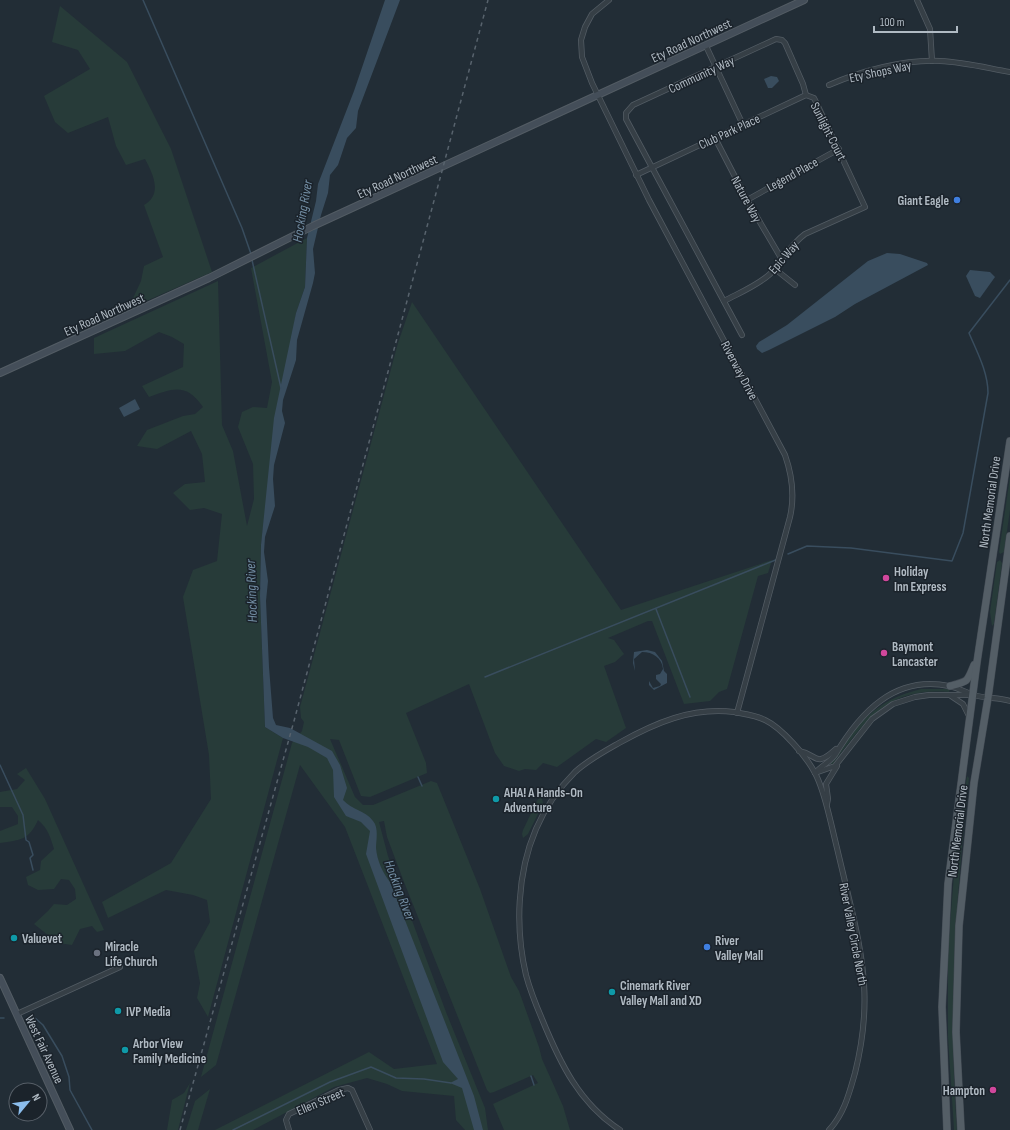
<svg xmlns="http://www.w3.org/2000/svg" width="1010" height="1130" font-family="'Sofia Sans Condensed',sans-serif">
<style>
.green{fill:#273b39}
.water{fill:#394d5e}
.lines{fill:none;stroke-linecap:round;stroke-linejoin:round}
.stream{stroke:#394d5e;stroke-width:1.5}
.street-casing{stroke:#535c64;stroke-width:6}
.secondary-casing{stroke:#535c64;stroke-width:8}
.primary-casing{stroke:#424a53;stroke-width:8}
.street{stroke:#363f46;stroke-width:4.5}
.secondary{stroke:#444e59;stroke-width:6}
.primary{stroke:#545e66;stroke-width:7}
.rail{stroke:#58636d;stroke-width:1.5;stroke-dasharray:4 4;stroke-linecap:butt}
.shop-dot{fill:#3f7fe0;stroke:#1b232b;stroke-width:1.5}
.hotel-dot{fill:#d1479c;stroke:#1b232b;stroke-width:1.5}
.culture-dot{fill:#0f9aa8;stroke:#1b232b;stroke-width:1.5}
.worship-dot{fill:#6b7280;stroke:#1b232b;stroke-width:1.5}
.labels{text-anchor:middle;stroke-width:3;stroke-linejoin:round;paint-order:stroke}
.street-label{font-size:13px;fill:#b0bac3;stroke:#1b232b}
.poi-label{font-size:13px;font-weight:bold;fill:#b0bac3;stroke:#1b232b;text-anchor:start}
.water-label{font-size:14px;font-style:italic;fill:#738ea4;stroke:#1b232b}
</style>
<rect width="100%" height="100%" fill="#222d36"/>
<g class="green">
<path d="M60,6L127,62L171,149L212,272L128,309L141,281L144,266L163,257L144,205C163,194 153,174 145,159L126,165L116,146L108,117L68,133L55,122L44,96L90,69L78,50L52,42Z"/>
<path d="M307,238L305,287L296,313L268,487L261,545L260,596L265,727L283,738L208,1017L197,998L200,983L194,951L210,922L207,900L193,895L166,890L108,918L102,902L171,863L211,799L209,755L183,597L193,570L217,561L222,514L204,508L190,510L173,493L185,484L205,482L202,454L191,431L157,449L137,446L147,430L183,416L195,414L203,407C186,383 174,388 149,397L142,386L183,367L184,344L172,337L159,332L125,351L94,354V338L218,281L222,425L233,451L247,526L254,499L253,464L238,427L242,412L253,407L267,408L272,382L251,268Z"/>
<path d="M412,302L621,610L772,560L768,573L758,576L727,689L719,692L710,701L684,704L652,621H648L608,638L614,640L624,654L615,662L604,666L626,728L606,742L596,739L557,767L543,763L536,770L525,769L519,771L504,766L495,753L469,684L406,713L426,763L427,773L370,797L361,796L339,740L330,739L355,797L363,805H373L431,781L437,783L480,889L511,977L519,991L539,1047L542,1059L563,1106L570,1130H504L493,1104L538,1083L533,1075L494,1092L490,1093L487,1090L404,882L387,837L384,821L379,822L388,856L446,1012L485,1108L488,1130H465L456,1120L454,1096L402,1091L387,1084L367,1078L334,1087L253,1130H215L369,1052L394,1069L437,1064L345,827L300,765L216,1065L201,1077L292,743L302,731L304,722L301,718L300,707L398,343Z"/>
<path d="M1010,477V510L1004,552L1000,554L999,552Z"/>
<path d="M1000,560L1002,563L994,624L992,626L990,612L997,562Z"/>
<path d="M921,689H950L949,692C886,687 866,720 832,765L830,763C858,725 872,701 921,689Z"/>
<path d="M26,768L45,799L104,930L97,932L92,926L80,929L72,945L58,943L34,924L48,911L54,904L67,905L76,899L75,889L69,880L61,879L54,889L38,890L28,885L26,877L40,870L41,861L54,849C51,839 48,828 38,820C29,840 21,840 0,843V831L18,824V816L12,807H0V792L17,789L25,780L17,774Z"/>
<path d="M967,776L969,778C956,895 948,1012 957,1130H954L948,1037V949L956,850Z"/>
<path d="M542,798L543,804L528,834L523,838L522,834L523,830L538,799Z"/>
<path d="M190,1083L178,1130H167L172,1100L184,1093Z"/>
<path d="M210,1089L198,1130H186L195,1101Z"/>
</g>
<g class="water">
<path d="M385,0H400L358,111L356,128L347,138L338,165L330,175L328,193L321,215L313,249L315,273L313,283L297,340L296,360L283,400L282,411L285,423L274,465L273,479L275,506L265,537L264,552L268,581L266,601L269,667L273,718L276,725L290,728L332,751L340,765L347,788L343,800C352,810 365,810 373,821C379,828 376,840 376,848C377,861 383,873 390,882L474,1096L483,1130H474L462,1088L450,1083L458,1079L443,1062L366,854L370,831L361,822L346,816L334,797L333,770L327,758L308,747L283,738L265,727L260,596L261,545L274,418L296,313L305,287L307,238L316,201L318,184L354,91Z"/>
<path d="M771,76L777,77L779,81L772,88H768L764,79Z"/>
<path d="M887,253L900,254L927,263L928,265L855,304L835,317L769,350L762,353L757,349L756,346L759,342L787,325L868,261Z"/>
<path d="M970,270L990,272L995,277L980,298L975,296L966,276Z"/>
<path d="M135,399L140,409L124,417L119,408Z"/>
<path d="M647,650L655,652L662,661L664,671L667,674V683L654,690L649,685V681L653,688L660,686L661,684L656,679V675L660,674L663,669C662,658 653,652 642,652L634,659L635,671L633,663L634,652Z"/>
</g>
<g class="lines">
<g class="stream">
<path d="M143,0L242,228L251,254"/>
<path d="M252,260L281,388"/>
<path d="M788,554L807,546L851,548L952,561L963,533L988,393C988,372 977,352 969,333L1010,280"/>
<path d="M656,609L690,697"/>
<path d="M485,677L778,559"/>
<path d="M0,765L23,815L26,840L29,842L33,855L30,858L33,870"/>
<path d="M418,777L422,786"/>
<path d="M34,1017L43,1025L62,1056L69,1077L70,1090L92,1130"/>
<path d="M0,1018H4"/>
<path d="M531,1076L534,1085"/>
<path d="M233,1130L330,1082L371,1067L396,1078L424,1079L451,1083"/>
</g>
<defs>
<g id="street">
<path d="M609,0L592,14L585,27L581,40L582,57L592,83L649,200L785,455C792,475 795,495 790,517L737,713"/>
<path d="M917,0L930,29L932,61"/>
<path d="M706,46L743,125"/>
<path d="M829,85C861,71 905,59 940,61C964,62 987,68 1010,72"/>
<path d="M715,138L747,200L781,258"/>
<path d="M636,175L806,95"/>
<path d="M747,200L839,149"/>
<path d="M775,269L795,285"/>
<path d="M724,301C739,293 757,286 770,274C782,261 790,245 805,234L865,207L816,102L814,98L806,95"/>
<path d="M742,335L626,119V113L633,105L776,39L782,40L785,43L803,84L806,95"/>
<path d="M951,696L963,704L969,716"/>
<path d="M799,751C818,754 814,769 836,749"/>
<path d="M815,773C821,766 830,762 835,755C860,713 894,675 949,686C958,688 965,692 974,695C986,699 998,697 1010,701"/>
<path d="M815,773L835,766L872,719L893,704L915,697L929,695H974"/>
<path d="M827,804L828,799L826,784L837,766"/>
<path d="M17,1014L120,967"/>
<path d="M289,1130L286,1120L289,1114L339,1090L348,1088L352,1090L370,1130"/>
<path d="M620,1130C579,1103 560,1063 542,1019C536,1005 530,990 526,975C515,928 517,873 536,829C545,808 559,788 575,772C588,760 603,752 619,743C655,723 691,707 734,712C744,714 755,715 765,720C782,728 806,756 815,773C823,788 827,807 831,823C838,853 845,882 852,911C866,970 870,1013 855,1073C849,1094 844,1114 829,1130"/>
</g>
<g id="secondary">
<path d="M0,373L209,278L313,226L804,0"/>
<path d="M0,978L70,1130"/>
</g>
<g id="primary">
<path d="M950,686C969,681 967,682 974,665"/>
<path d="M947,1130L942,1007L948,884L977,662L1010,441"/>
<path d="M961,1130L956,1032L959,926L974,783L988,698L1010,536"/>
</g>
</defs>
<use href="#street" class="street-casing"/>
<use href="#secondary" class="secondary-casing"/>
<use href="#primary" class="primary-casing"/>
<use href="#street" class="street"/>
<use href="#secondary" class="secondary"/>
<use href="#primary" class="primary"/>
<path class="rail" d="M180,1130L294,721L488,0"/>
</g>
<g class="shop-dot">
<circle cx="957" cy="200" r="4"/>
<circle cx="707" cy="947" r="4"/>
</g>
<g class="hotel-dot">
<circle cx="886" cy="578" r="4"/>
<circle cx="884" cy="653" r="4"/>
<circle cx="993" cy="1090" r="4"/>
</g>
<g class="culture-dot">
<circle cx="496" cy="799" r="4"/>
<circle cx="14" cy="938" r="4"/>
<circle cx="612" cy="992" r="4"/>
<circle cx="118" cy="1011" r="4"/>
<circle cx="125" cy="1050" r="4"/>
</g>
<circle class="worship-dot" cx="97" cy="953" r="4"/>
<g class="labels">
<g class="street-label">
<text transform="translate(691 40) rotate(-25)" y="5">Ety Road Northwest</text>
<text transform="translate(880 71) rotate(-12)" y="5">Ety Shops Way</text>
<text transform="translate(701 74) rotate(-25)" y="5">Community Way</text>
<text transform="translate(729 131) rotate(-25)" y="5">Club Park Place</text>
<text transform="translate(829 131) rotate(63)" y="5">Sunlight Court</text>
<text transform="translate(792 174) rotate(-29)" y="5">Legend Place</text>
<text transform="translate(397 176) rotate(-25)" y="5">Ety Road Northwest</text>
<text transform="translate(747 199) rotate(62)" y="5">Nature Way</text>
<text transform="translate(783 257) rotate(-49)" y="5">Epic Way</text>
<text transform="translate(104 314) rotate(-24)" y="5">Ety Road Northwest</text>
<text transform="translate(740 370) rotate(62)" y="5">Riverway Drive</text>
<text transform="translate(989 502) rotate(-82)" y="5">North Memorial Drive</text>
<text transform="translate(957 831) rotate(-83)" y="5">North Memorial Drive</text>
<text transform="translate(854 934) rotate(79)" y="5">River Valley Circle North</text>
<text transform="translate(45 1049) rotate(65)" y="5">West Fair Avenue</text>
<text transform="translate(320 1101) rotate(-23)" y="5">Ellen Street</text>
</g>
<g class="poi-label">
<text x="949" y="205" text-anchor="end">Giant Eagle</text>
<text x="894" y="576">Holiday<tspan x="894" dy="15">Inn Express</tspan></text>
<text x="892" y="651">Baymont<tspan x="892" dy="15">Lancaster</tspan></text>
<text x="504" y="797">AHA! A Hands-On<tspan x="504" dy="15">Adventure</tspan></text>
<text x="22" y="943">Valuevet</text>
<text x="715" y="945">River<tspan x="715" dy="15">Valley Mall</tspan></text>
<text x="105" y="951">Miracle<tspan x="105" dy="15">Life Church</tspan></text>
<text x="620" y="990">Cinemark River<tspan x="620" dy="15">Valley Mall and XD</tspan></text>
<text x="126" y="1016">IVP Media</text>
<text x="133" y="1048">Arbor View<tspan x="133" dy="15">Family Medicine</tspan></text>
<text x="985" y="1095" text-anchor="end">Hampton</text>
</g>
<g class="water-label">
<text transform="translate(302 211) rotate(-80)" y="5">Hocking River</text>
<text transform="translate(251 591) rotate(-92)" y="5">Hocking River</text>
<text transform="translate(400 890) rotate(69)" y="5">Hocking River</text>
</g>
</g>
<g transform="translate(28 1102) rotate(61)"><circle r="19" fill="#1b232b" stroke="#575f68"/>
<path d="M0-3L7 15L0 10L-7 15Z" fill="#8bbded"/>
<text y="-6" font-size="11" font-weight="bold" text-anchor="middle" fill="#b0bac3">N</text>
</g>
<path d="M874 26v6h83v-6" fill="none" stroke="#b0bac3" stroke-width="2"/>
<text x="880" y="26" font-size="12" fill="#b0bac3" stroke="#1b232b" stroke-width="3" paint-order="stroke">100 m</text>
</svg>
